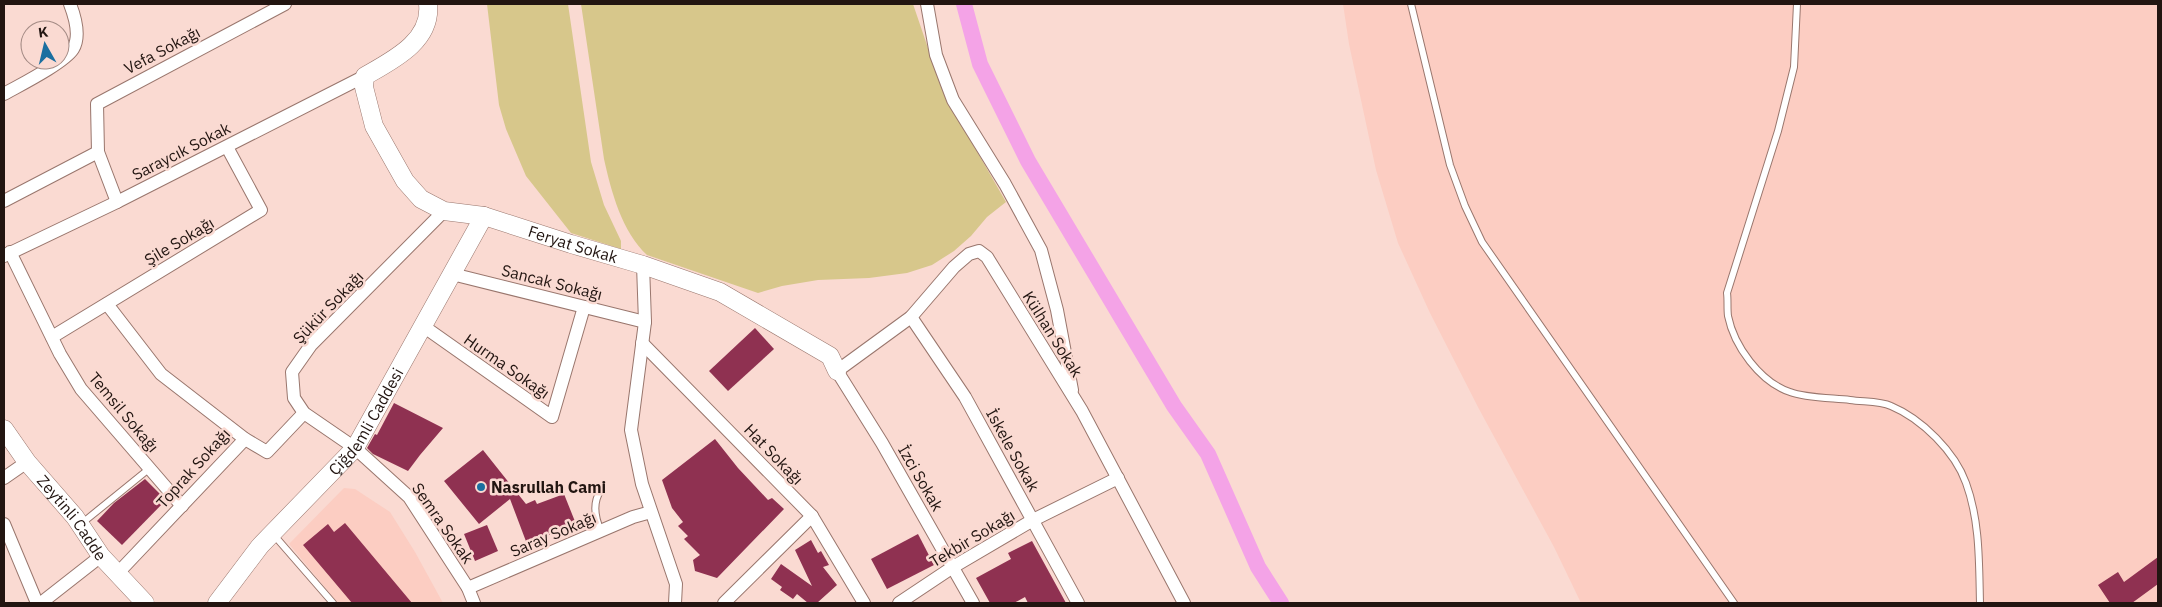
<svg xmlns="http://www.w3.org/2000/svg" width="2162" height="607" font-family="'IBM Plex Sans',sans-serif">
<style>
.built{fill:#fccdc2}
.green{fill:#d7c78b}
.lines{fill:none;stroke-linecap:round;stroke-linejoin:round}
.canal{stroke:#f4a3e7;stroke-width:16}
.building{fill:#8f3151}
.lane-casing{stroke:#99766d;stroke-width:8}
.street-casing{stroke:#99766d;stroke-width:14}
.secondary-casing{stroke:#99766d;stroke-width:19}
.lane{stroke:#fff;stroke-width:6}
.street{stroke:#fff;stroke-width:12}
.secondary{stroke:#fff;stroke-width:18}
.poi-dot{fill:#1b6fa0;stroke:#fadad2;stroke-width:2}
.labels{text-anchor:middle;stroke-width:5;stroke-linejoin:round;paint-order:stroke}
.street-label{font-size:16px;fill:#221511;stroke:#fadad2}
.poi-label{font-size:16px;font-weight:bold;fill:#221511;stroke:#fadad2;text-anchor:start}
</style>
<rect width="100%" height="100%" fill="#fadad2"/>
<g class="built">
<path d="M1343,4H2158V603H1581L1554,547L1479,409L1430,313L1398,243L1376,170L1349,44Z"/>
<path d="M344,488L355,489L390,512L415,552L443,603H338L289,544Z"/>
</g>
<g class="green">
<path d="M487,4H568L591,162L604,205L621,241V249L571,233L526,176L506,129L499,105Z"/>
<path d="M581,4H913L929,51L959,120L1006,202L987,217L971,236L954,251L932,265L907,273L869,278L818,280L782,286L758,293L647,255C622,232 611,191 604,159Z"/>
</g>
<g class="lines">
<path class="canal" d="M964,4L980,64L1028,161L1174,406L1208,454L1258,567L1281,603"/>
</g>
<g class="building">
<path d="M755,328L774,349L728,391L709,371Z"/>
<path d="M394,403L443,428L420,455L408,471L373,454L367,448L375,434L377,435Z"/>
<path d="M715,439L738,468L768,500L772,498L784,509L717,578L695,571L693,560L700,555L684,539L688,536L678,526L683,522L672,508L662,480Z"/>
<path d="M483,450L526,504L535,500L537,504L564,494L576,524L527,544L510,499L479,524L444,481Z"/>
<path d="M145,479L166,500L122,545L97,521L114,503Z"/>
<path d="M345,523L412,603H352L303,545L328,524L334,532Z"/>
<path d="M487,525L498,551L475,561L464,534Z"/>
<path d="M918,534L934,565L887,589L871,559Z"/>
<path d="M811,540L818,553L821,551L829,565L823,567L837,585L817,603H808L797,594L793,599L780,590L782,587L771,579L781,564L812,586L795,550Z"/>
<path d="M1032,541L1066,603H1028L1025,597L1014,603H990L976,578L1011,559L1008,553Z"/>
<path d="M2158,557V584L2132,603H2110L2098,585L2118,572L2124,582Z"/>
</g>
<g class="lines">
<defs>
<g id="lane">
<path d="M1411,4L1450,165L1465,206L1482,242L1734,603"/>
<path d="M1797,4L1794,67L1778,131L1727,293C1728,300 1727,308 1728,316C1734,346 1760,382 1790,392C1805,398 1833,398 1850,400C1863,402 1880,401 1891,406C1922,419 1955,452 1966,483C1980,521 1979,563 1980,603"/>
<path d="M601,490C592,503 595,518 601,531"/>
<path d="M81,524L150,468"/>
<path d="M273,534L333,603"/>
</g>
<g id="street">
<path d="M927,4L936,55L953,100L1005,184L1041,250L1057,310L1072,390"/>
<path d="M4,94C20,85 64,63 73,49C81,36 75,17 70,4"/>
<path d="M4,201L98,152"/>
<path d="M117,202L98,152L97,104L285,4"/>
<path d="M444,211L311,345L292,372L294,398L304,413L355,448L409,497L468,588L474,603"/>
<path d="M10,252L60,354L81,389L182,506"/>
<path d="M4,256L117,202L365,76"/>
<path d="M643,265L645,322L631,430L642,484L676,584L675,603"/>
<path d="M452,274L645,322"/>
<path d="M107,304L161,374L245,439L267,452L304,413"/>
<path d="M911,317L965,397L1078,603"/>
<path d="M423,326L552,417L584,307"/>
<path d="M52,337L261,210L227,147"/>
<path d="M642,343L812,516L864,603"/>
<path d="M4,478L27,462"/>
<path d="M4,524L37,603"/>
<path d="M117,574L245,439"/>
<path d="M468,588L633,517L651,512"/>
<path d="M41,603L101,556"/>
<path d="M724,603L812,516"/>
<path d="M899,603L953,567L1033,520L1118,478"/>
<path d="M973,603L882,443L837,371L911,317L954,267L969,254L979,251L987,257L1082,411L1184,603"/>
</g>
<g id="secondary">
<path id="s1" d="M428,4C432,41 393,60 365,76L364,87L374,126L405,181L421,199L444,211L484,216L571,244L643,265L720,292L830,356L837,371"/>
<path id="s2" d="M4,429L27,462L75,517L101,556L145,603"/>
<path id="s3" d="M217,603L260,546L355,448L484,216"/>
</g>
</defs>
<use href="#lane" class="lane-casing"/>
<use href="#street" class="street-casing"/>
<use href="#secondary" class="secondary-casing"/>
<use href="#lane" class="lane"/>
<use href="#street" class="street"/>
<use href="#secondary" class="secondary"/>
</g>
<circle class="poi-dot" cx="481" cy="487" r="5"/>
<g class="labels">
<g class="street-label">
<text transform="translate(162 50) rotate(-28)" y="6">Vefa Sokağı</text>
<text transform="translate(181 151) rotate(-27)" y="6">Saraycık Sokak</text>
<text transform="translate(179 241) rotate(-31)" y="6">Şile Sokağı</text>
<text dy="6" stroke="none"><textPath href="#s1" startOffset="400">Feryat Sokak</textPath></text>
<text transform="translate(552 282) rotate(14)" y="6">Sancak Sokağı</text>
<text transform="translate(328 307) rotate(-46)" y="6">Şükür Sokağı</text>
<text transform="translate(1053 334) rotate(58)" y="6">Külhan Sokak</text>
<text transform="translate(507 366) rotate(35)" y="6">Hurma Sokağı</text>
<text transform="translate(124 412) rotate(50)" y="6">Temsil Sokağı</text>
<text dy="6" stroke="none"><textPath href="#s3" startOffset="236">Çiğdemli Caddesi</textPath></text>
<text transform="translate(1013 450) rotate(61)" y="6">İskele Sokak</text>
<text transform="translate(774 454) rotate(46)" y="6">Hat Sokağı</text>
<text transform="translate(193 468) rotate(-48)" y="6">Toprak Sokağı</text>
<text transform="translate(921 478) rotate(60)" y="6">İzci Sokak</text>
<text dy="6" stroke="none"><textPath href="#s2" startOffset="112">Zeytinli Cadde</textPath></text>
<text transform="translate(443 523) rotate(55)" y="6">Semra Sokak</text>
<text transform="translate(553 534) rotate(-23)" y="6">Saray Sokağı</text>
<text transform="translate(972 538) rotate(-31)" y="6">Tekbir Sokağı</text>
</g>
<g class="poi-label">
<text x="491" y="493">Nasrullah Cami</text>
</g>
</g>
<rect width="2162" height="607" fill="none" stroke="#221511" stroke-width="10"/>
<g transform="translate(45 45) rotate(352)"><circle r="24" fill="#fadad2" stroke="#a48b85"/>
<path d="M0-4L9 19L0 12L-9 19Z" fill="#1b6fa0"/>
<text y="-8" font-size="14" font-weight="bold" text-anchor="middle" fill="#221511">K</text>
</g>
</svg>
